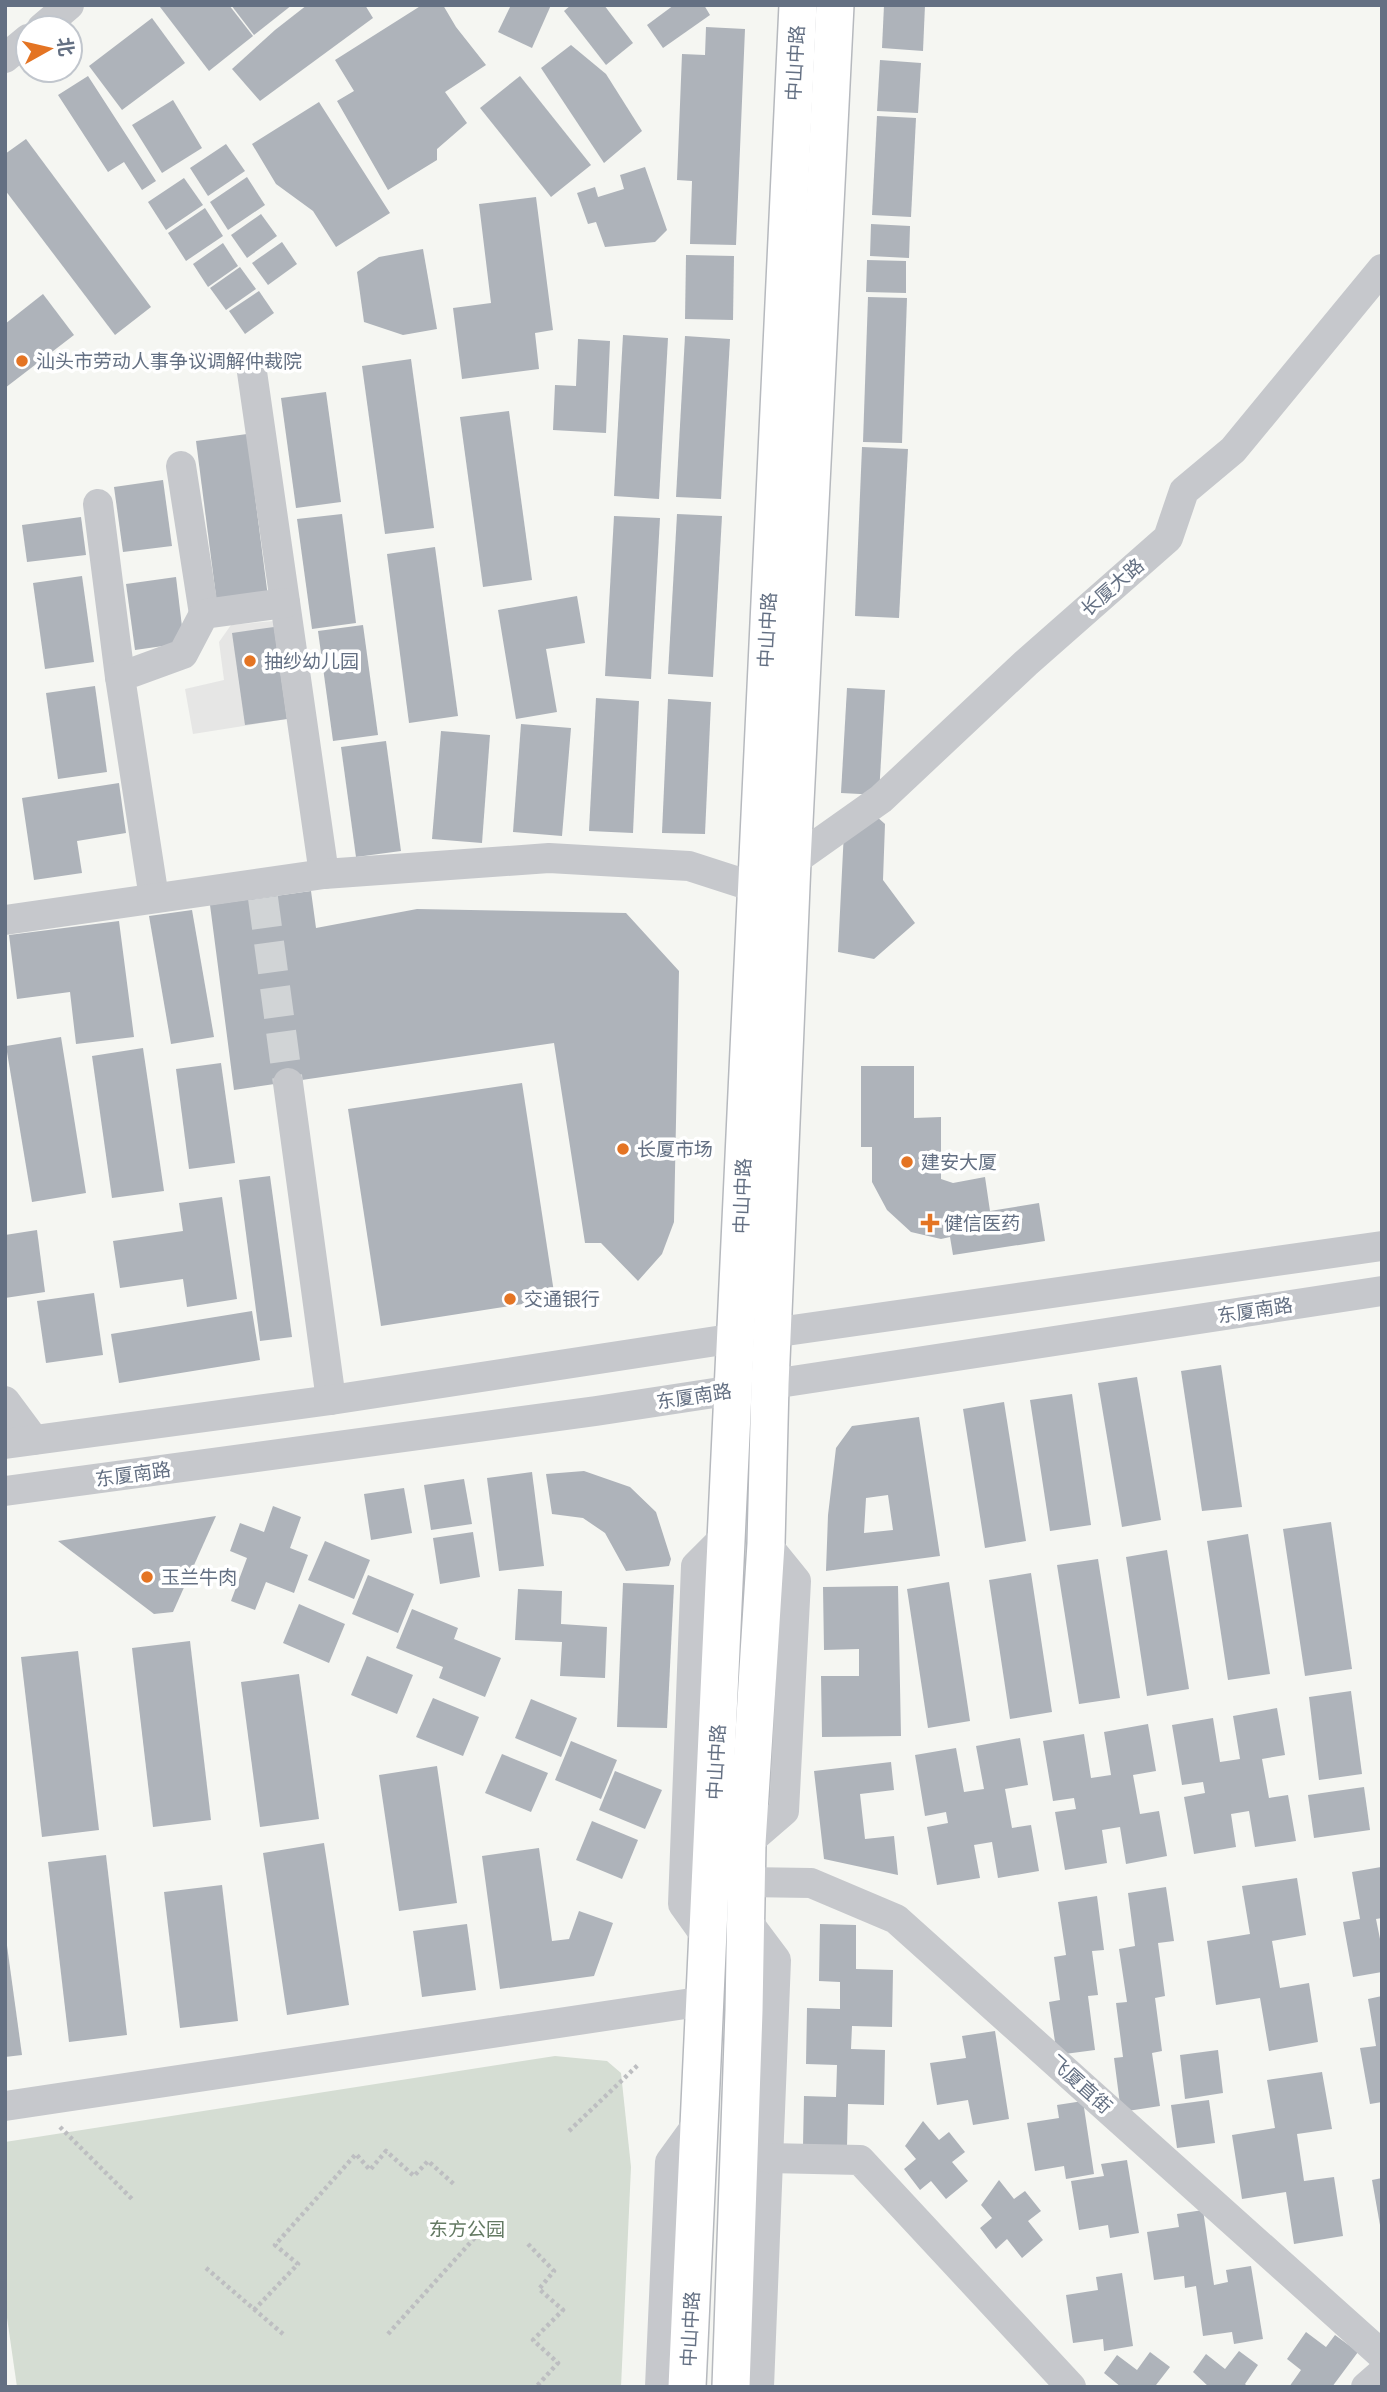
<svg xmlns="http://www.w3.org/2000/svg" width="1387" height="2392" font-family="'IBM Plex Sans','Noto Sans SC',sans-serif">
<style>
.built{fill:#e6e6e5}
.green{fill:#d5ddd3}
.building{fill:#aeb3ba;fill-rule:evenodd}
.lines{fill:none;stroke-linecap:round;stroke-linejoin:round}
.minor-tunnel{stroke:#d1d4d6;stroke-width:30;stroke-dasharray:30 15;stroke-linecap:butt}
.major-casing{stroke:#b6b9be;stroke-width:40}
.path{stroke:#bdbec1;stroke-width:4.5;stroke-dasharray:3.5 3.5;stroke-linecap:butt}
.minor{stroke:#c6c8cc;stroke-width:30}
.major{stroke:#fff;stroke-width:37}
.poi-dot{fill:#e47423;stroke:#fff;stroke-width:2.5}
.labels{text-anchor:middle;stroke-width:7;stroke-linejoin:round;paint-order:stroke}
.street-label{font-size:19px;fill:#647083;stroke:#fff}
.poi-label{font-size:19px;fill:#647083;stroke:#fff;text-anchor:start}
.park-label{font-size:19px;fill:#647a63;stroke:#fff}
</style>
<rect width="100%" height="100%" fill="#f5f6f2"/>
<path class="built" d="M274,621L287,719L193,734L185,689L224,680L219,642L231,625Z"/>
<path class="green" d="M555,2056L607,2061L621,2073L631,2167L621,2387H17L5,2304V2142Z"/>
<g class="building">
<path d="M162,5H229L253,36L209,71L160,7Z"/>
<path d="M231,5H292L254,35Z"/>
<path d="M307,5H365L373,18L260,101L232,69L275,30Z"/>
<path d="M422,5H443L456,27L486,65L445,92L467,123L437,149V160L388,190L337,101L354,91L335,60Z"/>
<path d="M511,5H551L532,48L498,32Z"/>
<path d="M571,5H604L633,43L606,65L564,11Z"/>
<path d="M674,5H704L710,15L663,48L647,25Z"/>
<path d="M884,5H925L923,51L882,48Z"/>
<path d="M152,18L185,63L122,110L89,66Z"/>
<path d="M706,27L745,29L736,245L690,244L692,181L677,180L682,54L705,55Z"/>
<path d="M571,45L606,74L642,131L604,163L541,68Z"/>
<path d="M880,60L921,63L918,113L877,111Z"/>
<path d="M88,76L156,181L142,190L124,162L108,172L58,95Z"/>
<path d="M520,76L591,165L551,197L480,108Z"/>
<path d="M173,100L202,148L162,173L132,125Z"/>
<path d="M319,102L390,213L336,247L313,211L276,184L252,144Z"/>
<path d="M877,116L916,118L911,217L872,215Z"/>
<path d="M26,139L151,307L115,335L5,190V154Z"/>
<path d="M226,144L245,171L208,196L190,168Z"/>
<path d="M645,167L667,230L655,242L605,247L596,222L588,224L577,193L595,187L598,197L624,189L620,175Z"/>
<path d="M247,177L265,205L228,230L210,202Z"/>
<path d="M184,178L203,205L166,230L148,202Z"/>
<path d="M536,197L553,330L535,333L539,369L462,379L453,308L491,303L479,204Z"/>
<path d="M205,208L223,236L186,261L168,233Z"/>
<path d="M261,214L277,236L247,258L231,235Z"/>
<path d="M871,224L910,226L909,258L870,256Z"/>
<path d="M282,242L297,264L268,285L252,263Z"/>
<path d="M223,243L238,266L208,287L193,264Z"/>
<path d="M423,249L437,329L403,335L364,322L357,272L379,257Z"/>
<path d="M686,255L734,256L733,320L685,319Z"/>
<path d="M867,260L906,261V293L866,292Z"/>
<path d="M240,267L256,289L226,310L210,288Z"/>
<path d="M259,291L274,313L245,334L229,311Z"/>
<path d="M43,294L74,335L5,388V324Z"/>
<path d="M868,297L907,298L902,443L863,442Z"/>
<path d="M623,335L668,338L659,499L614,496Z"/>
<path d="M685,336L730,339L721,499L676,497Z"/>
<path d="M578,339L610,341L606,433L553,430L555,385L576,386Z"/>
<path d="M411,359L434,528L385,534L362,366Z"/>
<path d="M326,392L341,502L296,508L281,398Z"/>
<path d="M509,411L532,580L483,587L460,417Z"/>
<path d="M247,434L268,597L217,604L196,441Z"/>
<path d="M862,447L908,449L899,618L855,616Z"/>
<path d="M163,480L172,546L123,552L114,487Z"/>
<path d="M342,514L356,623L312,629L297,519Z"/>
<path d="M677,514L722,516L713,677L668,674Z"/>
<path d="M614,516L660,518L651,679L605,676Z"/>
<path d="M81,517L86,555L27,562L22,525Z"/>
<path d="M435,547L458,716L409,723L387,554Z"/>
<path d="M82,576L94,662L45,669L33,583Z"/>
<path d="M176,577L184,643L135,650L126,584Z"/>
<path d="M577,596L585,643L546,649L557,712L516,719L498,610Z"/>
<path d="M363,625L378,735L333,741L318,631Z"/>
<path d="M274,627L287,719L245,725L232,633Z"/>
<path d="M95,686L107,772L58,779L46,693Z"/>
<path d="M847,688L885,690L879,795L841,793Z"/>
<path d="M596,698L639,701L633,833L589,831Z"/>
<path d="M668,699L711,702L705,834L662,833Z"/>
<path d="M521,724L571,728L562,836L513,832Z"/>
<path d="M441,731L490,735L482,843L432,839Z"/>
<path d="M386,741L401,851L356,857L341,747Z"/>
<path d="M119,783L126,833L77,841L82,873L34,880L22,798Z"/>
<path d="M876,816L885,824L883,880L915,923L874,959L838,952L844,831Z"/>
<path d="M311,891L316,928L417,909L626,913L679,971L674,1222L662,1254L638,1281L601,1243H585L554,1043L234,1090L210,905Z"/>
<path d="M192,910L214,1037L171,1044L149,916Z"/>
<path d="M119,921L134,1037L76,1044L70,992L17,999L9,935Z"/>
<path d="M61,1037L86,1193L32,1202L6,1046Z"/>
<path d="M143,1048L164,1191L112,1198L92,1056Z"/>
<path d="M221,1063L235,1163L189,1169L176,1069Z"/>
<path d="M861,1066H914V1118L941,1117V1179L953,1183L985,1177L990,1211L1039,1203L1045,1241L953,1255L950,1237L941,1239L911,1232L887,1210L872,1182V1147H861Z"/>
<path d="M522,1083L555,1299L381,1326L348,1109Z"/>
<path d="M270,1176L292,1337L260,1341L239,1180Z"/>
<path d="M222,1197L237,1299L187,1307L183,1279L120,1288L113,1241L183,1231L179,1203Z"/>
<path d="M37,1230L45,1292L5,1298V1235Z"/>
<path d="M94,1293L103,1355L46,1363L37,1301Z"/>
<path d="M252,1311L260,1360L119,1383L111,1334Z"/>
<path d="M1221,1365L1242,1507L1202,1511L1181,1371Z"/>
<path d="M1137,1377L1161,1520L1122,1527L1098,1383Z"/>
<path d="M1072,1394L1091,1525L1050,1531L1030,1400Z"/>
<path d="M1004,1402L1026,1541L985,1548L963,1409Z"/>
<path d="M919,1417L940,1556L826,1571L828,1515L836,1448L852,1426ZM888,1495L893,1530L864,1533L866,1498Z"/>
<path d="M584,1471L630,1487L656,1512L671,1559L669,1566L626,1571L605,1533L583,1518L552,1514L546,1474Z"/>
<path d="M532,1472L544,1566L499,1571L487,1478Z"/>
<path d="M464,1479L472,1524L431,1530L424,1485Z"/>
<path d="M404,1488L412,1533L371,1540L364,1494Z"/>
<path d="M273,1506L301,1517L290,1548L308,1555L294,1593L266,1582L255,1610L231,1601L247,1558L230,1551L240,1523L264,1532Z"/>
<path d="M216,1516L173,1612L154,1614L58,1541Z"/>
<path d="M1331,1522L1352,1669L1305,1676L1283,1529Z"/>
<path d="M473,1532L480,1577L440,1584L433,1538Z"/>
<path d="M1248,1534L1270,1674L1228,1680L1207,1541Z"/>
<path d="M325,1541L370,1560L354,1599L308,1580Z"/>
<path d="M1167,1550L1189,1689L1147,1696L1126,1557Z"/>
<path d="M1098,1559L1120,1698L1079,1704L1057,1565Z"/>
<path d="M1031,1573L1052,1712L1010,1719L989,1580Z"/>
<path d="M368,1575L414,1594L398,1633L352,1614Z"/>
<path d="M949,1582L970,1721L928,1728L907,1589Z"/>
<path d="M623,1583L674,1585L667,1728L617,1727Z"/>
<path d="M898,1586L901,1736L822,1737L821,1676H859V1649L824,1650L823,1587Z"/>
<path d="M518,1589L562,1591L561,1624L607,1627L605,1678L560,1676L562,1642L515,1640Z"/>
<path d="M299,1604L345,1624L329,1663L283,1643Z"/>
<path d="M412,1609L458,1628L454,1639L501,1658L485,1697L439,1678L443,1667L396,1648Z"/>
<path d="M190,1641L211,1820L153,1827L132,1648Z"/>
<path d="M78,1651L99,1830L42,1837L21,1657Z"/>
<path d="M367,1656L413,1675L397,1714L351,1695Z"/>
<path d="M299,1674L319,1819L260,1827L241,1682Z"/>
<path d="M1351,1691L1362,1774L1319,1780L1309,1697Z"/>
<path d="M433,1698L479,1717L463,1756L416,1737Z"/>
<path d="M531,1699L577,1718L561,1757L515,1738Z"/>
<path d="M1277,1708L1285,1755L1262,1759L1269,1798L1288,1795L1296,1841L1255,1847L1249,1811L1231,1814L1236,1847L1194,1854L1184,1797L1205,1793L1203,1782L1182,1785L1172,1725L1213,1718L1220,1762L1240,1759L1233,1716Z"/>
<path d="M1148,1724L1156,1771L1133,1775L1140,1814L1159,1811L1167,1856L1126,1864L1120,1827L1102,1830L1107,1863L1065,1870L1055,1812L1076,1809L1074,1798L1053,1801L1043,1741L1084,1734L1091,1778L1111,1775L1104,1732Z"/>
<path d="M1020,1738L1028,1785L1005,1789L1012,1828L1031,1825L1039,1871L998,1878L992,1842L974,1845L980,1878L937,1885L927,1827L948,1823L946,1812L925,1816L915,1755L956,1748L964,1792L984,1789L976,1746Z"/>
<path d="M571,1741L617,1760L601,1799L555,1780Z"/>
<path d="M502,1754L548,1773L531,1812L485,1793Z"/>
<path d="M891,1762L894,1790L860,1794L865,1839L894,1836L898,1875L824,1859L814,1771Z"/>
<path d="M437,1766L457,1903L399,1911L379,1775Z"/>
<path d="M615,1771L662,1790L645,1829L599,1810Z"/>
<path d="M1364,1787L1370,1830L1314,1838L1308,1795Z"/>
<path d="M592,1821L638,1840L622,1879L576,1860Z"/>
<path d="M324,1843L349,2005L287,2015L263,1853Z"/>
<path d="M539,1848L552,1941L569,1939L579,1911L613,1923L594,1976L500,1989L482,1856Z"/>
<path d="M106,1855L127,2035L69,2042L48,1862Z"/>
<path d="M1381,1867L1382,1918L1376,1919L1382,1949V1972L1353,1977L1343,1922L1360,1919L1352,1872Z"/>
<path d="M1297,1878L1306,1935L1272,1941L1280,1988L1309,1983L1318,2042L1269,2051L1260,1998L1216,2005L1207,1941L1250,1934L1242,1886Z"/>
<path d="M222,1885L238,2021L180,2028L164,1892Z"/>
<path d="M1166,1887L1174,1941L1158,1943L1165,1996L1155,1998L1162,2051L1152,2053L1160,2106L1121,2112L1114,2058L1123,2057L1116,2003L1127,2002L1119,1949L1135,1946L1128,1893Z"/>
<path d="M1097,1896L1104,1950L1092,1951L1098,1995L1088,1996L1095,2050L1057,2055L1049,2002L1060,2000L1054,1957L1066,1955L1058,1902Z"/>
<path d="M467,1924L476,1990L422,1997L413,1931Z"/>
<path d="M820,1924L856,1925V1969L893,1970L892,2027L852,2026L851,2049L885,2050L884,2105L848,2104L847,2147L803,2146L804,2096L836,2097L837,2065L806,2064L807,2008L840,2009V1982L819,1981Z"/>
<path d="M5,1931L22,2055L5,2057Z"/>
<path d="M1382,1996V2102L1370,2104L1360,2048L1376,2046L1368,1999Z"/>
<path d="M995,2031L1009,2119L973,2125L968,2100L937,2105L930,2063L966,2058L962,2036Z"/>
<path d="M1218,2050L1223,2093L1185,2099L1180,2055Z"/>
<path d="M1322,2072L1332,2129L1297,2134L1304,2181L1334,2177L1343,2236L1294,2244L1286,2192L1242,2199L1232,2135L1275,2128L1267,2080Z"/>
<path d="M1209,2100L1215,2143L1177,2148L1171,2105Z"/>
<path d="M1083,2101L1094,2174L1066,2179L1064,2166L1035,2171L1027,2123L1059,2118L1057,2105Z"/>
<path d="M923,2121L939,2140L949,2132L965,2152L952,2162L968,2181L946,2199L931,2181L920,2190L904,2169L916,2159L905,2146Z"/>
<path d="M1127,2160L1139,2233L1110,2238L1108,2225L1079,2230L1071,2181L1104,2176L1101,2164Z"/>
<path d="M1382,2178V2225H1380L1372,2180Z"/>
<path d="M999,2180L1014,2199L1025,2191L1041,2211L1028,2221L1043,2240L1022,2258L1007,2239L996,2249L980,2228L992,2218L981,2205Z"/>
<path d="M1203,2210L1214,2285L1228,2282L1226,2270L1251,2266L1263,2339L1234,2344L1232,2332L1203,2336L1196,2286L1185,2288L1184,2276L1154,2280L1147,2232L1179,2227L1177,2214Z"/>
<path d="M1122,2273L1133,2346L1104,2351L1103,2339L1073,2343L1066,2295L1098,2290L1096,2277Z"/>
<path d="M1306,2332L1326,2347L1335,2335L1358,2352L1332,2387H1289L1301,2370L1287,2359Z"/>
<path d="M1239,2351L1258,2365L1245,2384L1248,2387H1209L1193,2372L1206,2354L1225,2369Z"/>
<path d="M1150,2352L1170,2367L1156,2385L1158,2387H1121L1104,2373L1117,2355L1137,2370Z"/>
</g>
<g class="lines">
<path class="minor-tunnel" d="M263,898L288,1083"/>
<defs>
<g id="major">
<path d="M687,2387C724,1593 759,799 798,5"/>
<path d="M731,2387L744,2011L747,1843L766,1544L770,1384L792,862L835,5"/>
</g>
</defs>
<use href="#major" class="major-casing"/>
<g class="path">
<path d="M60,2127L134,2201"/>
<path d="M569,2131L639,2064"/>
<path d="M528,2244L554,2271L539,2289L563,2310L533,2340L558,2363L536,2387"/>
<path d="M206,2268L283,2334"/>
<path d="M254,2310L298,2264L275,2245L356,2154L370,2170L386,2151L414,2176L428,2161L456,2186"/>
<path d="M388,2334L479,2233"/>
</g>
<g class="minor">
<path d="M42,28L69,5"/>
<path d="M5,58L28,39"/>
<path d="M251,365L324,874"/>
<path d="M181,466L204,614"/>
<path d="M98,504L120,677"/>
<path d="M792,862L881,799L1026,663L1168,538L1184,491L1233,450L1382,269"/>
<path d="M154,898L120,677L183,654L204,614L285,603"/>
<path d="M5,920L324,874L549,858L689,866L754,887"/>
<path d="M288,1083L331,1400"/>
<path d="M5,1401L34,1440"/>
<path d="M5,1444L331,1400L736,1338L1382,1246"/>
<path d="M5,1491L596,1411L1382,1291"/>
<path d="M747,1843L784,1811L796,1581L766,1544"/>
<path d="M747,1882L811,1883L896,1919L1382,2355"/>
<path d="M746,1920L776,1960L759,2387"/>
<path d="M708,1939L683,1904L696,1566L727,1535"/>
<path d="M5,2106L705,2001"/>
<path d="M768,2158L860,2160L1071,2387"/>
<path d="M660,2387L670,2162L699,2122"/>
<path d="M1366,2387L1382,2373"/>
</g>
<use href="#major" class="major"/>
</g>
<g class="poi-dot">
<circle cx="22" cy="361" r="7"/>
<circle cx="250" cy="661" r="7"/>
<circle cx="623" cy="1149" r="7"/>
<circle cx="907" cy="1162" r="7"/>
<path d="M926.5 1212.5h7v7h7v7h-7v7h-7v-7h-7v-7h7z"/>
<circle cx="510" cy="1299" r="7"/>
<circle cx="147" cy="1577" r="7"/>
</g>
<g class="labels">
<g class="street-label">
<text transform="translate(795 63) rotate(-87)" y="7">中山中路</text>
<text transform="translate(1112 587) rotate(-41)" y="7">长厦大路</text>
<text transform="translate(767 630) rotate(-87)" y="7">中山中路</text>
<text transform="translate(742 1196) rotate(-88)" y="7">中山中路</text>
<text transform="translate(1255 1310) rotate(-9)" y="7">东厦南路</text>
<text transform="translate(694 1396) rotate(-9)" y="7">东厦南路</text>
<text transform="translate(133 1474) rotate(-8)" y="7">东厦南路</text>
<text transform="translate(716 1762) rotate(-87)" y="7">中山中路</text>
<text transform="translate(1081 2084) rotate(42)" y="7">飞厦直街</text>
<text transform="translate(690 2329) rotate(-87)" y="7">中山中路</text>
</g>
<g class="poi-label">
<text x="36" y="368">汕头市劳动人事争议调解仲裁院</text>
<text x="264" y="668">抽纱幼儿园</text>
<text x="637" y="1156">长厦市场</text>
<text x="921" y="1169">建安大厦</text>
<text x="944" y="1230">健信医药</text>
<text x="524" y="1306">交通银行</text>
<text x="161" y="1584">玉兰牛肉</text>
</g>
<g class="park-label">
<text x="467" y="2236">东方公园</text>
</g>
</g>
<rect width="1387" height="2392" fill="none" stroke="#647083" stroke-width="14"/>
<g transform="translate(49 49) rotate(82)"><circle r="33" fill="#ffffff" stroke="#c1c6cd" stroke-width="2"/>
<path d="M0-5L12 26L0 18L-12 26Z" fill="#e47423"/>
<text y="-10" font-size="19" font-weight="bold" text-anchor="middle" fill="#647083">北</text>
</g>
</svg>
